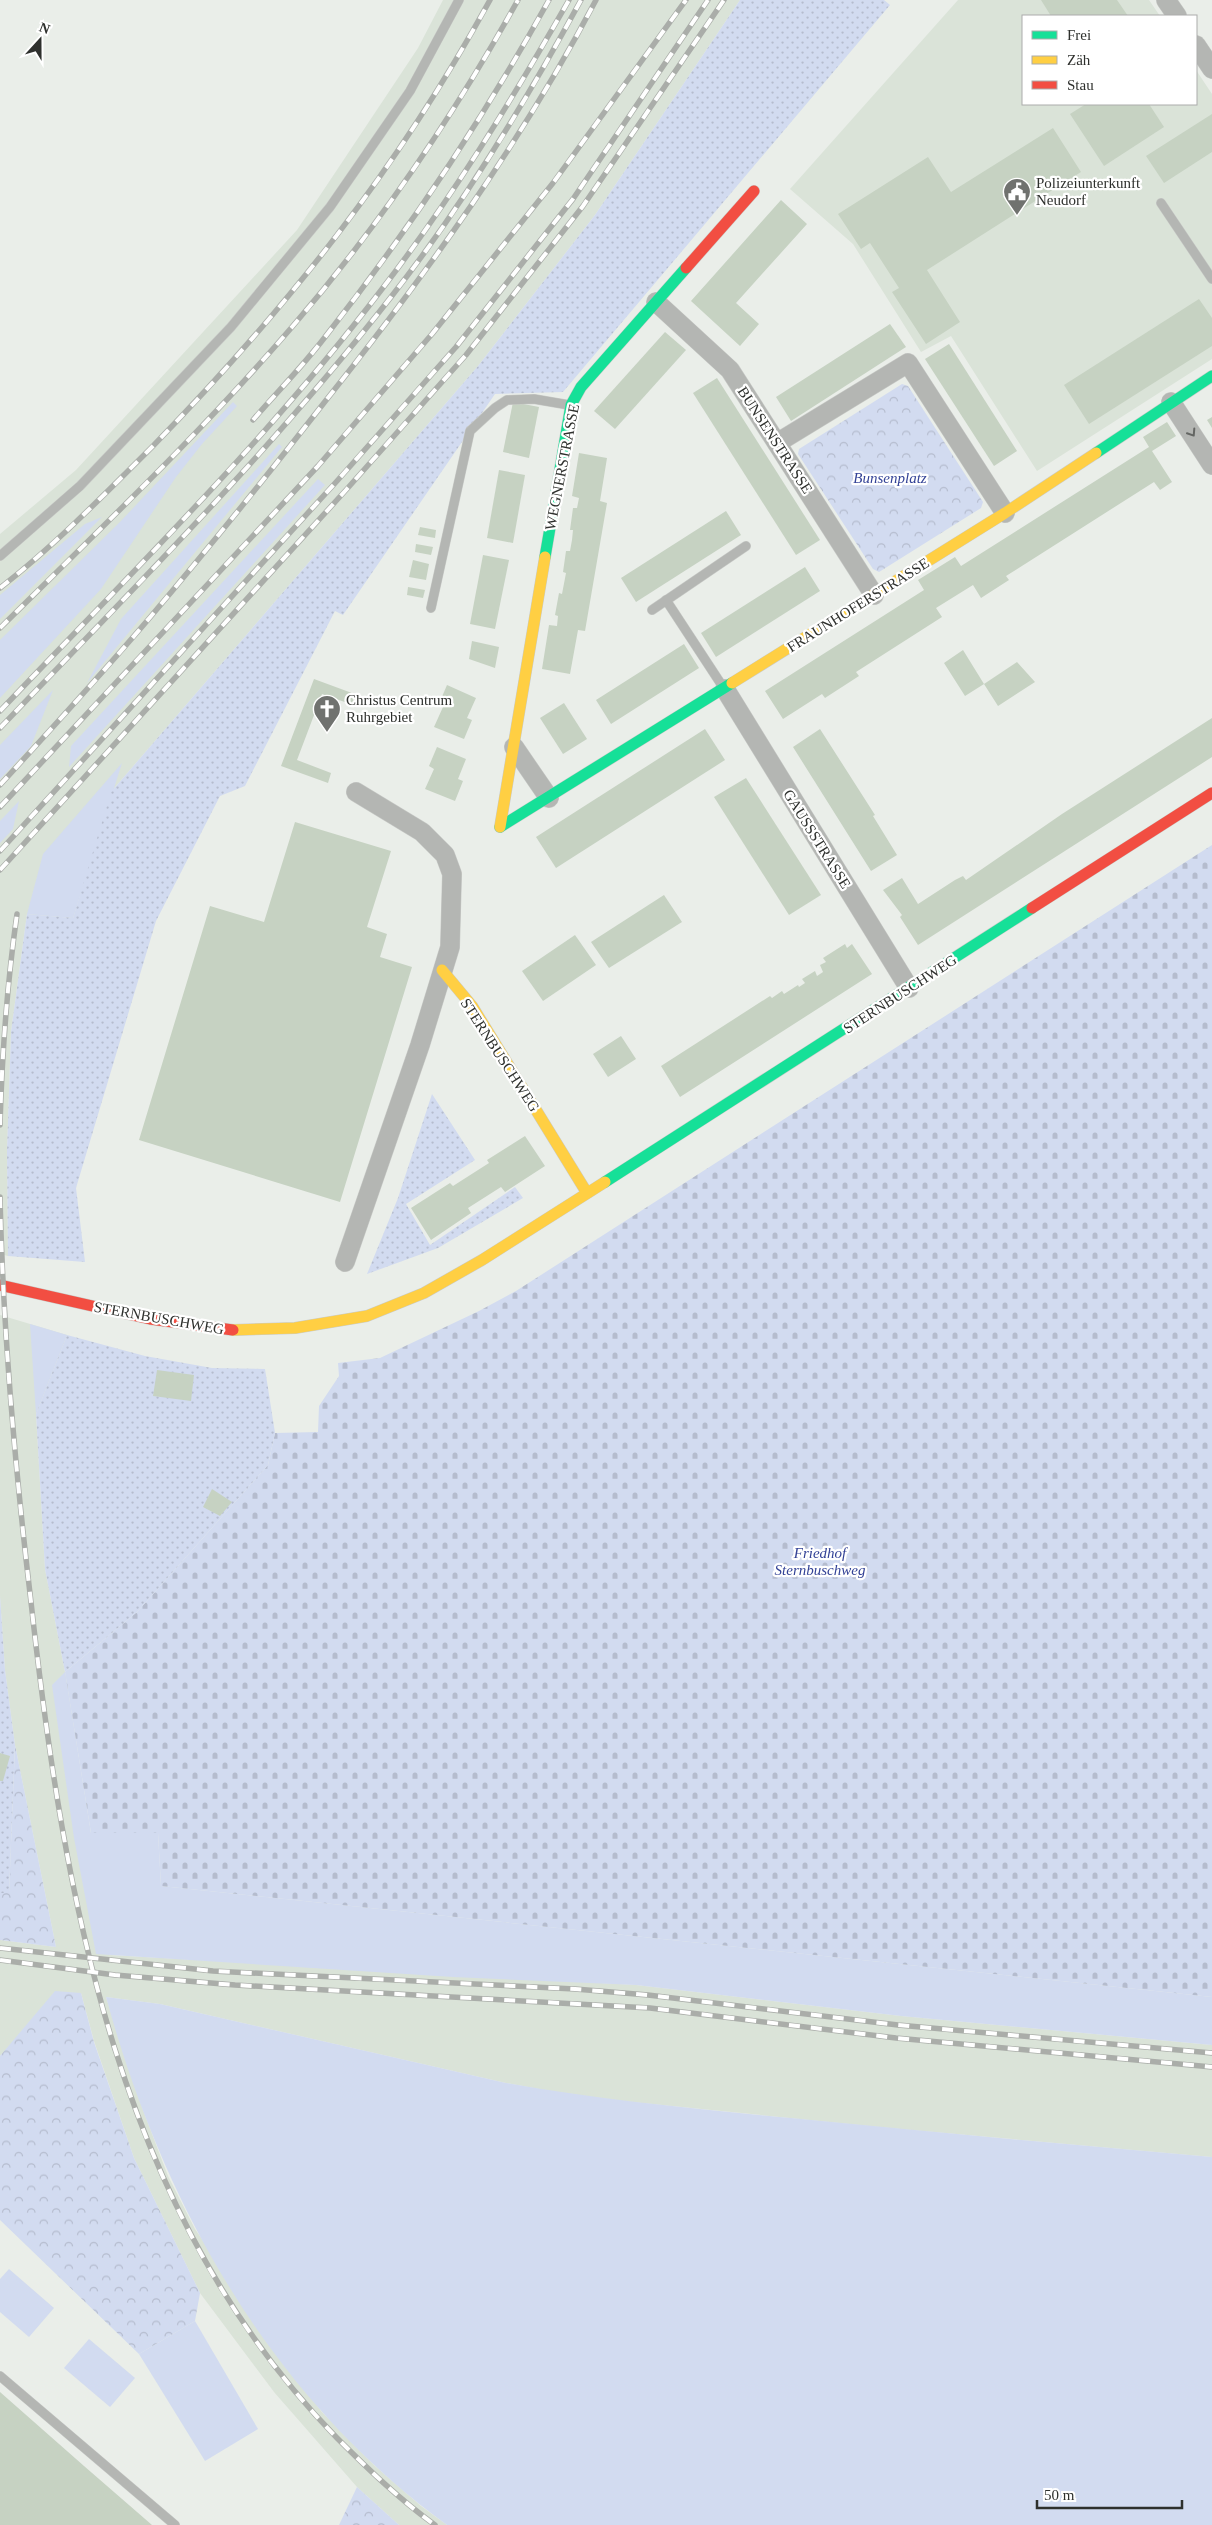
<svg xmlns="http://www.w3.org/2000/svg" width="1212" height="2525" font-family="Georgia,serif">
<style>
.built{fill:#dae3d8}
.grass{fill:#d2dbf0}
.forest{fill:url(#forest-crowns)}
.cemetery{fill:url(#cemetery-stones)}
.garden{fill:url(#garden-dots)}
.building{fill:#c6d2c2}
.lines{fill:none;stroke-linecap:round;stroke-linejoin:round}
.lane-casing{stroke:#c9cbc8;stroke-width:10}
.street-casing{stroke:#c9cbc8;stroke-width:20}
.fast-casing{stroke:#c9cbc8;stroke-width:12}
.slow-casing{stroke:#c9cbc8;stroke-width:12}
.jam-casing{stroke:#c9cbc8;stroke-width:12}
.lane{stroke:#b4b6b3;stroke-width:9}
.street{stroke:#b4b6b3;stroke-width:19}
.fast{stroke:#16e098;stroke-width:11}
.slow{stroke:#ffcf43;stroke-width:11}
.jam{stroke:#f24e42;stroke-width:11}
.rail-casing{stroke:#aaada9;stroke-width:5.5}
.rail{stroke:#fff;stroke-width:4;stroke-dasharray:11;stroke-linecap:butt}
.oneway{stroke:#646663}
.labels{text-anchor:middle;stroke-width:4.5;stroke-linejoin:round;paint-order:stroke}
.poi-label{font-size:15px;fill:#2e302d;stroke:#fff;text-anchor:start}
.street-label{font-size:15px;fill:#2e302d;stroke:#fff}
.park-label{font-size:15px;font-style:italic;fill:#334296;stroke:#fff}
</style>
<defs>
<pattern id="forest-crowns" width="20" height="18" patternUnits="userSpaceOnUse" patternTransform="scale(1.25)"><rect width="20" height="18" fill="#d2dbf0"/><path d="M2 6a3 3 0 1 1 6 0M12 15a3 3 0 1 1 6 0" fill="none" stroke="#b5bcce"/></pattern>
<pattern id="cemetery-stones" width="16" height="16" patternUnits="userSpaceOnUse" patternTransform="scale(1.25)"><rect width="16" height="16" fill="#d2dbf0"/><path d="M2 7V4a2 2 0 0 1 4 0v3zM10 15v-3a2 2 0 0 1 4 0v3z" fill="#b5bcce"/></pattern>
<pattern id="garden-dots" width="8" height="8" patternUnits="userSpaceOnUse" patternTransform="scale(1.25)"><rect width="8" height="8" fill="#d2dbf0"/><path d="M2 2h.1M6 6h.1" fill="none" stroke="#b5bcce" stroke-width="1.8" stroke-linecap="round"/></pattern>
</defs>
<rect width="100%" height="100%" fill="#eaeee9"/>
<g class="built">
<path d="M443,0H740L595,215L478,366L111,792L73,918L27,914L11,1032L7,1151L8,1256L0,1254V534L76,470L297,230L418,48Z"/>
<path d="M958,0H1149L1160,16H1023V104H1196V70L1212,94V359L1037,471L951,336L921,352L853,244L790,189Z"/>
<path d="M0,1315L67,1335L36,1414L45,1569L65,1672L109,1955L636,1985L901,2016L1212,2045V2157L889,2128L622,2101L555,2092L506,2083L160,2004L106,1997L143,2110L168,2176L195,2229L321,2411L375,2466L421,2506L447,2525H399L357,2487L274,2392L200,2293L134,2158L94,2041L81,1993L0,2056V1940L56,1947L15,1745L5,1670L0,1596Z"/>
</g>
<g class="grass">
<path d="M233,402L237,406L202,444L176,477L101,589L0,698V640L120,522Z"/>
<path d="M279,444L282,447L87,683L121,619Z"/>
<path d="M318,479L325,485L69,767L71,746Z"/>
<path d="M102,517L0,619V595L85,524Z"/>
<path d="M53,690L31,746L0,779V745Z"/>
<path d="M122,763L73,918L27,914L43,854Z"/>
<path d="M19,801L13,829L0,843V821Z"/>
<path d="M30,1324L67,1335L36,1414Z"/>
<path d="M65,1672L91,1833H158L161,1886L1212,1997V2045L901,2016L636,1985L453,1977L96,1954L74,1838L52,1685Z"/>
<path d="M106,1997L160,2004L506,2083C601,2100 696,2109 791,2118C931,2132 1072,2145 1212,2157V2525H447C270,2396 163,2205 106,1997Z"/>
<path d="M9,2269L54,2308L29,2337L0,2312V2279Z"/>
<path d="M195,2321L258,2429L205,2461L139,2354Z"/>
<path d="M89,2339L135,2378L110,2407L64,2368Z"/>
</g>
<g class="forest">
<path d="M902,384L908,386L983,502L981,508L879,572L873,569L798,454L799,449Z"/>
<path d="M15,1745L56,1947L0,1940V1893H9Z"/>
<path d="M55,1991L81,1993L94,2042L134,2158L200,2293L195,2321L139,2354L0,2220V2056Z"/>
<path d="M357,2487L399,2525H339Z"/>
</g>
<path class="cemetery" d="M1212,845V1997L161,1886L158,1833H91L65,1672L137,1612L268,1465L275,1433L318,1432L319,1406L339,1376L338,1363L380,1358L479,1311L516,1291Z"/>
<g class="garden">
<path d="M740,0H884L890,5L563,392L495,394L343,615L335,611L245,786L220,796L156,921L76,1188L85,1262L8,1256L7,1151L11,1032L27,914L73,918L111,792L478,366L595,215Z"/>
<path d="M432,1094L475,1160L406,1204L430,1245L515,1187L523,1198L438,1248L367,1274L398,1198Z"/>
<path d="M67,1335L145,1356L212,1368L265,1369L275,1433L268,1465L137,1612L65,1672L45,1569L36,1414Z"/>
<path d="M0,1596L5,1670L15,1745L9,1893H0Z"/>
</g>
<g class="building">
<path d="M1041,0H1117L1128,16H1051Z"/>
<path d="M1086,104H1149L1164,127L1104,166L1070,114Z"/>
<path d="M1212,114V152L1164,183L1146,156Z"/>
<path d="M1053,128L1081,172L927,270L960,322L926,344L892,292L899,288L870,243L861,249L838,214L928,157L951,192Z"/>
<path d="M781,200L807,224L736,303L759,324L740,346L691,301Z"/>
<path d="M1199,299L1212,318V346L1089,424L1064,385Z"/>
<path d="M890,324L906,347L791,421L776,397Z"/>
<path d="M665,332L686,350L615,429L594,411Z"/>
<path d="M949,344L1017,451L994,466L925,359Z"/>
<path d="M717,378L820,540L796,555L693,393Z"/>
<path d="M513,402L539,407L529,458L503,452Z"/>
<path d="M1212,417V428L1207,420Z"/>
<path d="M1167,422L1176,436L1152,451L1172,482L1160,490L1154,482L1006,576L1009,580L981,598L973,585L936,608L942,617L856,672L859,676L825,698L822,694L783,719L765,691L924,590L918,580L955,557L961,566L1149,447L1143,437Z"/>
<path d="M579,453L607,458L600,501L607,503L585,631L578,630L570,674L542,669L549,625L557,626L558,616L555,615L559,593L562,594L566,573L563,572L566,551H570L572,540L573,530H570L573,508H577L579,498L572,496Z"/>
<path d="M499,470L525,475L513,543L487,538Z"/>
<path d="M726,511L741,535L636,602L621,578Z"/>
<path d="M420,527L436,530L435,538L418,535Z"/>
<path d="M416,544L433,547L431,555L415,552Z"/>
<path d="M483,555L509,560L495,629L470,624Z"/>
<path d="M413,560L429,564L426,580L409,577Z"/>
<path d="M805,567L820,591L716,657L701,633Z"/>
<path d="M408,587L425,590L423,598L407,595Z"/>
<path d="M472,641L499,647L495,668L469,659Z"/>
<path d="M684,644L699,668L611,724L596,700Z"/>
<path d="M963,650L984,684L1017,662L1035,682L998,706L984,684L965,696L944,663Z"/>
<path d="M314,679L360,696L356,706L322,694L297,760L331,773L328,783L281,766Z"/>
<path d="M447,685L476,698L467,718L472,720L464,739L434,727L443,707L438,706Z"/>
<path d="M564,703L587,739L563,754L540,718Z"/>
<path d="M1212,718V757L918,945L900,917L902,915L883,890L902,878L918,904L955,880L963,876L966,880L1062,814Z"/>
<path d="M705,729L725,760L556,868L536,837Z"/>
<path d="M820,729L875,815L873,816L897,855L871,871L793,747Z"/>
<path d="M437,747L466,759L458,779L463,781L455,801L425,789L434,769L429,766Z"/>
<path d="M746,778L821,895L789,915L714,797Z"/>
<path d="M295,822L391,851L367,927L387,934L380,957L412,967L340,1202L139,1140L210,906L264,922Z"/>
<path d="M664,895L682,922L609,968L591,942Z"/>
<path d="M575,935L596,965L543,1001L522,971Z"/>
<path d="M845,944L847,948L852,944L872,974L680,1097L661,1066L770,996L772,998L782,991L784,994L798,985L799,987L805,983L802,979L815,971L817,976L823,972L820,965L826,962L823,958Z"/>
<path d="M621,1036L636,1059L608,1077L593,1054Z"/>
<path d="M525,1136L545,1166L505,1192L501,1187L468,1208L471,1213L431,1240L411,1208L450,1183L453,1186L489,1163L487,1160Z"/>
<path d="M157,1370L194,1375L191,1401L153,1396Z"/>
<path d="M212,1489L232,1502L220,1516L203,1507Z"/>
<path d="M0,1753L10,1756L3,1781H0Z"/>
<path d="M0,2392L84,2466L152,2525H0Z"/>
</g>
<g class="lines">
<defs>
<g id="lane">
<path d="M1161,203L1212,279"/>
<path d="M0,556L80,486L231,327L330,207L410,91L459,0"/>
<path d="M666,600L723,687"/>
<path d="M431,608L470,431L495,408L507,400L534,399L569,405"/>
<path d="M652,610L746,546"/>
<path d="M0,2376L175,2525"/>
</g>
<g id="street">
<path d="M1166,0L1177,16"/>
<path d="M1196,45L1212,69"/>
<path d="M656,302L730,370L874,595"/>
<path d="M1171,402L1212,465"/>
<path d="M777,443L908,363L1005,513"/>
<path d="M725,689L909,988"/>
<path d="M514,747L549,798"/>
<path d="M345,1262L420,1045L450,947L452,874L445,855L422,832L356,792"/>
</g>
<g id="fast">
<path d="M1096,453L1212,376"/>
<path d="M545,557L571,405L581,387L686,268"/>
<path d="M500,827L732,683"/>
<path d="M605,1182L1032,908"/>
</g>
<g id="slow">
<path d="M732,683L1005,513L1096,453"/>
<path d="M500,827L545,557"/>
<path d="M442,970L472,1006L587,1193"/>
<path d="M233,1330L295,1328L367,1316L424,1293L482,1260L605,1182"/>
</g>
<g id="jam">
<path d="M686,268L754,191"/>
<path d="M1032,908L1212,793"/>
<path d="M0,1285L150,1319L233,1330"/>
</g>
</defs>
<use href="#lane" class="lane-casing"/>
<use href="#street" class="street-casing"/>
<use href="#fast" class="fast-casing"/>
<use href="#slow" class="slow-casing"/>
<use href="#jam" class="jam-casing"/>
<use href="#lane" class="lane"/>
<use href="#street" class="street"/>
<use href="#fast" class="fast"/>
<use href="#slow" class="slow"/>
<use href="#jam" class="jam"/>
<defs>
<g id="rail">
<path d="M253,420C277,392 303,366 325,337C409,230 483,119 549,0"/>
<path d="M0,588C55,545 104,495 153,446C288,307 397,170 490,0"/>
<path d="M0,628C99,530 201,433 292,327C379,226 453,117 518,0"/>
<path d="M0,711C130,574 267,440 382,289C452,198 512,100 569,0"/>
<path d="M0,728C134,588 272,450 391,297C464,204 525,103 581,0"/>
<path d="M0,785C51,729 103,673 152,615C212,544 270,472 327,399C427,273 521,143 596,0"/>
<path d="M0,807L318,466L432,334L553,183L686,0"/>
<path d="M0,851L337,481L456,347L573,199L708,0"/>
<path d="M0,870L346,490L466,355L583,206L724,0"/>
<path d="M0,1125C2,1054 7,984 17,914"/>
<path d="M0,1197C3,1332 15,1468 31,1602C64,1900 119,2215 337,2438C368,2469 399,2499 435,2525"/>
<path d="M0,1948L213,1971L575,1989L648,1995L898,2025L1212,2053"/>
<path d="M0,1960L115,1975L235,1985L650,2008L896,2038L1212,2067"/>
</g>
</defs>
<use href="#rail" class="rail-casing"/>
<use href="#rail" class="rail"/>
</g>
<defs><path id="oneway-chevron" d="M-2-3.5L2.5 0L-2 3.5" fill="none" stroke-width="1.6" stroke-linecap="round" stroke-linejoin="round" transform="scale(1.25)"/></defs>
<use class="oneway" href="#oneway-chevron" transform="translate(1192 433) rotate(57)"/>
<defs>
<symbol id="civic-pin" viewBox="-11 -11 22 30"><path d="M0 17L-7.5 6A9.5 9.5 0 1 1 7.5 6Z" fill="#70726f" stroke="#fff"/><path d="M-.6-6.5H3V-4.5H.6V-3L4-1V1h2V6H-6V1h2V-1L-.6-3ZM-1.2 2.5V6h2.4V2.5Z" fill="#fff"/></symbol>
<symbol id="church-pin" viewBox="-11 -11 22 30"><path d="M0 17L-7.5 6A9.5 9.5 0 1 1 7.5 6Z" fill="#70726f" stroke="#fff"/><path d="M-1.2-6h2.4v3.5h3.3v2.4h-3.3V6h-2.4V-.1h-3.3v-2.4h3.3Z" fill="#fff"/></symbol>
</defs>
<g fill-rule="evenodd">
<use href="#civic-pin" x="1001" y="176" width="32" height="43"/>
<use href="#church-pin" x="311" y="693" width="32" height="43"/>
</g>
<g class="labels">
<g class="poi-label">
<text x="1036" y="188">Polizeiunterkunft<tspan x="1036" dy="17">Neudorf</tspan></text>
<text x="346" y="705">Christus Centrum<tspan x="346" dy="17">Ruhrgebiet</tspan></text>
</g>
<g class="street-label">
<text transform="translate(775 440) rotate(57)" y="5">BUNSENSTRASSE</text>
<text transform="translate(562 467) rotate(-79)" y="5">WEGNERSTRASSE</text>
<text transform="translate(858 605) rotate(-32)" y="5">FRAUNHOFERSTRASSE</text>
<text transform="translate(817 839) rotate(58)" y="5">GAUSSSTRASSE</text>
<text transform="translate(900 994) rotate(-33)" y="5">STERNBUSCHWEG</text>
<text transform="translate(500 1055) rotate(57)" y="5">STERNBUSCHWEG</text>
<text transform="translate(159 1318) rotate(10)" y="5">STERNBUSCHWEG</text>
</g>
<g class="park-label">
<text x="890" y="483">Bunsenplatz</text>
<text x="820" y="1558">Friedhof<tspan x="820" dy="17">Sternbuschweg</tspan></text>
</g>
</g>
<rect x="1022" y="15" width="175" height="90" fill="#ffffff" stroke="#abacab"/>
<rect x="1032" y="31" width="25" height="8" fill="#16e098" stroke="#abacab"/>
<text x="1067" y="40" font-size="15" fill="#2e302d">Frei</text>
<rect x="1032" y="56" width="25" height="8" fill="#ffcf43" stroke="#abacab"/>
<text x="1067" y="65" font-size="15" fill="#2e302d">Zäh</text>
<rect x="1032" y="81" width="25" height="8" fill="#f24e42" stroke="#abacab"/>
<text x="1067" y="90" font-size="15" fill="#2e302d">Stau</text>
<g transform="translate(40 40) rotate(21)" stroke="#ffffff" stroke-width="4" paint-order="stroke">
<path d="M0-4L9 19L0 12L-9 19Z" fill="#2e302d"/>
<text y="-8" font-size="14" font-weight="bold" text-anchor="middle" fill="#2e302d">N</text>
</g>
<path d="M1037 2500v8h145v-8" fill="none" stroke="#2e302d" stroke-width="2.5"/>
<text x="1044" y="2500" font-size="15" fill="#2e302d" stroke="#ffffff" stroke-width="4" paint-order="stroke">50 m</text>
</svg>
